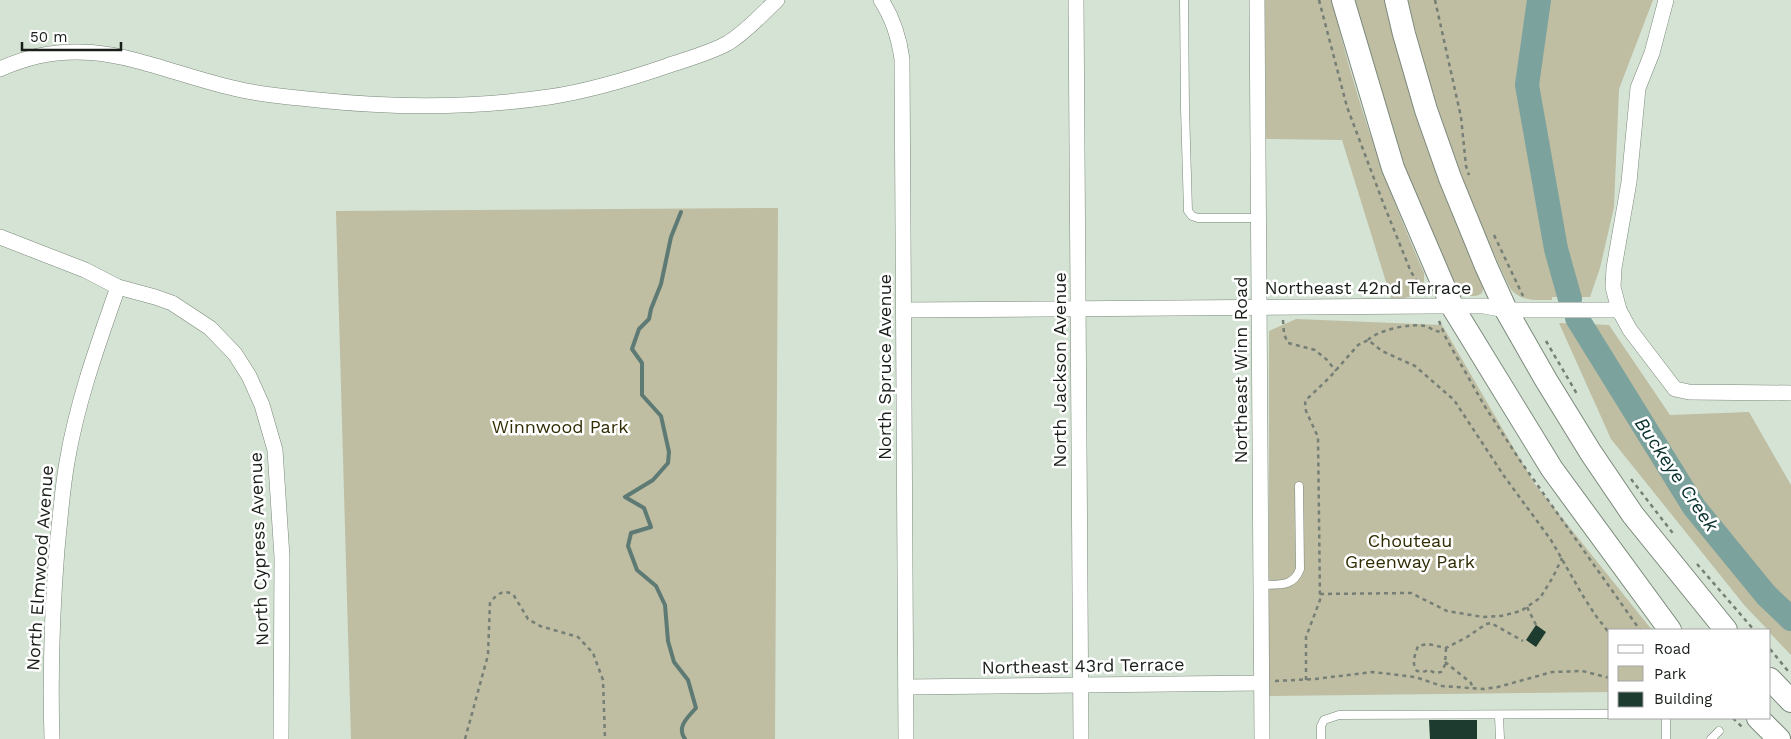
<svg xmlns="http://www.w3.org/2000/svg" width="1791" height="739" font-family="'Work Sans',sans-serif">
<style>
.green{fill:#bfbda2}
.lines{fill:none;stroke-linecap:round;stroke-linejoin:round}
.stream{stroke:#5e7a75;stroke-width:4}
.river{stroke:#7ba29d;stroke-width:24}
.building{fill:#1d3b2e}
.service-casing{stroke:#7b897b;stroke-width:9}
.minor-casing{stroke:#7b897b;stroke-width:16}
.primary-casing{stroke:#7b897b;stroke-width:24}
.path{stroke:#757f75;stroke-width:2.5;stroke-dasharray:4 4;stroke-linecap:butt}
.service{stroke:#fff;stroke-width:8}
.minor{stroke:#fff;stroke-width:15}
.primary{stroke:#fff;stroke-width:22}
.labels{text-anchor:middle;stroke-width:5;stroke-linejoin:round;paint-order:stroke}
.street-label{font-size:18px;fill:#191e19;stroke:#fff}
.park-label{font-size:18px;fill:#302c03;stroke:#fff}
.water-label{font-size:19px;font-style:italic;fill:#0a322e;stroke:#fff}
</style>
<rect width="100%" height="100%" fill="#d4e3d4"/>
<g class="green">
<path d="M1265,0H1332C1354,94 1385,185 1424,273C1426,296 1410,299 1391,298L1342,140L1266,139Z"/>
<path d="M1352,0H1388L1484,283L1482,293C1472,300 1462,294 1455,287L1404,171Z"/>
<path d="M1408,0H1653L1619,89L1614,207L1600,268L1590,297H1552V300C1535,300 1521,302 1510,288C1465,196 1431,99 1408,0Z"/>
<path d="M778,208L775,739H351L336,211Z"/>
<path d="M1296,319L1442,325L1534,483L1652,630H1610V692L1269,696V331Z"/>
<path d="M1559,323L1609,325L1670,415L1749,412L1791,485V655L1770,633V630H1768L1745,606L1611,439Z"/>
</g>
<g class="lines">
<path class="stream" d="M681,212L671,237L661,284L651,309L649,319L639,329L632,349L642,363V395L661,416L669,452L668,463L653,480L625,497L644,508L651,527L631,533L628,546L637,570L656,586L665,605L668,641L674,662L688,680L696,708C688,717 676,727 685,739"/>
<g class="river">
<path d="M1539,0L1527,85L1556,249L1570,299"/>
<path d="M1577,318L1694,507L1766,595L1791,619"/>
</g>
</g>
<g class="building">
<path d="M1536,625L1546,632L1536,647L1526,640Z"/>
<path d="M1429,720H1477V739H1430Z"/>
</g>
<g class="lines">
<defs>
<g id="service">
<path d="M1184,0L1185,108L1188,211L1192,216L1198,218H1260"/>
<path d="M1260,585C1278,584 1293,588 1300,569L1299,486"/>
<path d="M1499,716L1500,739"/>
<path d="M1666,718V739"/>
<path d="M1321,739V726L1324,720L1339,715L1610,714"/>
<path d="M1711,739L1719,731"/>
</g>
<g id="minor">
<path d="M881,0C893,18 899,38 902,59L906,739"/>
<path d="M1076,0L1081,739"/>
<path d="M1257,0L1262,739"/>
<path d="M1666,0L1652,53L1638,88L1629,182L1614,268L1613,287L1619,310L1630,330L1675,389L1689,392L1791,393"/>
<path d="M0,69C86,29 151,69 233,88C260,95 290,97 318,100C394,108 473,108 549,97C589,91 629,79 667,66C687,59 710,53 728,43C746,32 762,14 777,0"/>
<path d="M0,237L85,270L118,287L155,297L172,303L210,328L235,354L249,376L262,405L275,450L282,557L281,739"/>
<path d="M904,310L1431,306H1484L1506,310H1619"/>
<path d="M906,687L1261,683"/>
<path d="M52,739C50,675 52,612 57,549C60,520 62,490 67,462C77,402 98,344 118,287"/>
</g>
<g id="primary">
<path d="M1343,0L1393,168L1452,306L1552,469L1670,630"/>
<path d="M1396,0L1404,34L1426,110L1450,178L1486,266L1506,310L1546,380L1591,453L1633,515L1726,630"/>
<path d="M1770,679L1791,701"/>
<path d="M1758,718L1779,739"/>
</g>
</defs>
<use href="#service" class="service-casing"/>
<use href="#minor" class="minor-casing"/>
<use href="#primary" class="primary-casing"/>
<g class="path">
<path d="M1319,0L1347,107L1384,205L1411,272L1425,293"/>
<path d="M1435,0L1461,117L1466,166L1469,175"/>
<path d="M1494,235L1523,296"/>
<path d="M1283,320L1284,334L1288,343L1315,350L1326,359L1336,371"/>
<path d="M1439,321L1446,338L1484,405L1519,459L1640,630"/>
<path d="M1368,340C1377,330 1412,323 1425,326C1432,328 1435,333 1443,331"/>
<path d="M1546,341L1577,394"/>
<path d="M1631,479L1675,536"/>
<path d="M1697,564L1754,630"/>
<path d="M1320,594L1411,593L1447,611L1483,617L1501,616L1521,611L1540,598L1553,577L1562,558"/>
<path d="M1527,607L1536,625"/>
<path d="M1446,648L1445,665L1441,672L1435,673L1429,670L1423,672L1417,671C1411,663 1415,655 1418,646L1428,644L1446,648L1467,637L1486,624L1491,623L1523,641"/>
<path d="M1770,649L1788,671"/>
<path d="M1445,662L1471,683L1472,687"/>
<path d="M1306,680V637L1320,600L1318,437L1306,411L1305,401L1330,377L1358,345L1368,340L1382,351L1415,366L1454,400L1504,476L1551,540L1583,596L1596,616L1610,634"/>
<path d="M1275,681L1315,679L1373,672L1415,677L1442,686L1484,689L1498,687L1552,672L1582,671L1610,678"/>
<path d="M1733,718L1744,729"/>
<path d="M465,739L488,655L490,602C499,593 502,590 513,594L528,619L540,626L578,637L593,653L603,680L605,739"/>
</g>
<use href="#service" class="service"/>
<use href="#minor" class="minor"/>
<use href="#primary" class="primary"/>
</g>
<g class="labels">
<g class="street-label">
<text x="1368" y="294">Northeast 42nd Terrace</text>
<text transform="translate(885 367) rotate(-90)" y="6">North Spruce Avenue</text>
<text transform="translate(1060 370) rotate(-90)" y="6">North Jackson Avenue</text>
<text transform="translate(1241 370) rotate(-90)" y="6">Northeast Winn Road</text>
<text transform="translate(259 549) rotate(-92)" y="6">North Cypress Avenue</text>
<text transform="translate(40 568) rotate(-86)" y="6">North Elmwood Avenue</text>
<text transform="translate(1083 666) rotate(-1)" y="6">Northeast 43rd Terrace</text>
</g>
<g class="park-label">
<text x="560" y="433">Winnwood Park</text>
<text x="1410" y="547">Chouteau<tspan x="1410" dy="21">Greenway Park</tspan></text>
</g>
<g class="water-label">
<text transform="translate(1677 474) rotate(56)" y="7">Buckeye Creek</text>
</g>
</g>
<rect x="1608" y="629" width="162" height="90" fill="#ffffff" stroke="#a3a5a3"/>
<rect x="1618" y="645" width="25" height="8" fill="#ffffff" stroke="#a3a5a3"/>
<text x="1654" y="654" font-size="15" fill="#191e19">Road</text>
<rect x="1618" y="666" width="25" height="15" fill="#bfbda2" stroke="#a3a5a3"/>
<text x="1654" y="679" font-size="15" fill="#191e19">Park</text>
<rect x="1618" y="692" width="25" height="15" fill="#1d3b2e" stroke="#a3a5a3"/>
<text x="1654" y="704" font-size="15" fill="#191e19">Building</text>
<path d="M22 42v8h99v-8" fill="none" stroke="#191e19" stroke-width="2.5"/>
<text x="30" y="42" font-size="15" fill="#191e19" stroke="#ffffff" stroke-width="4" paint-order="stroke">50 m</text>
</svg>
